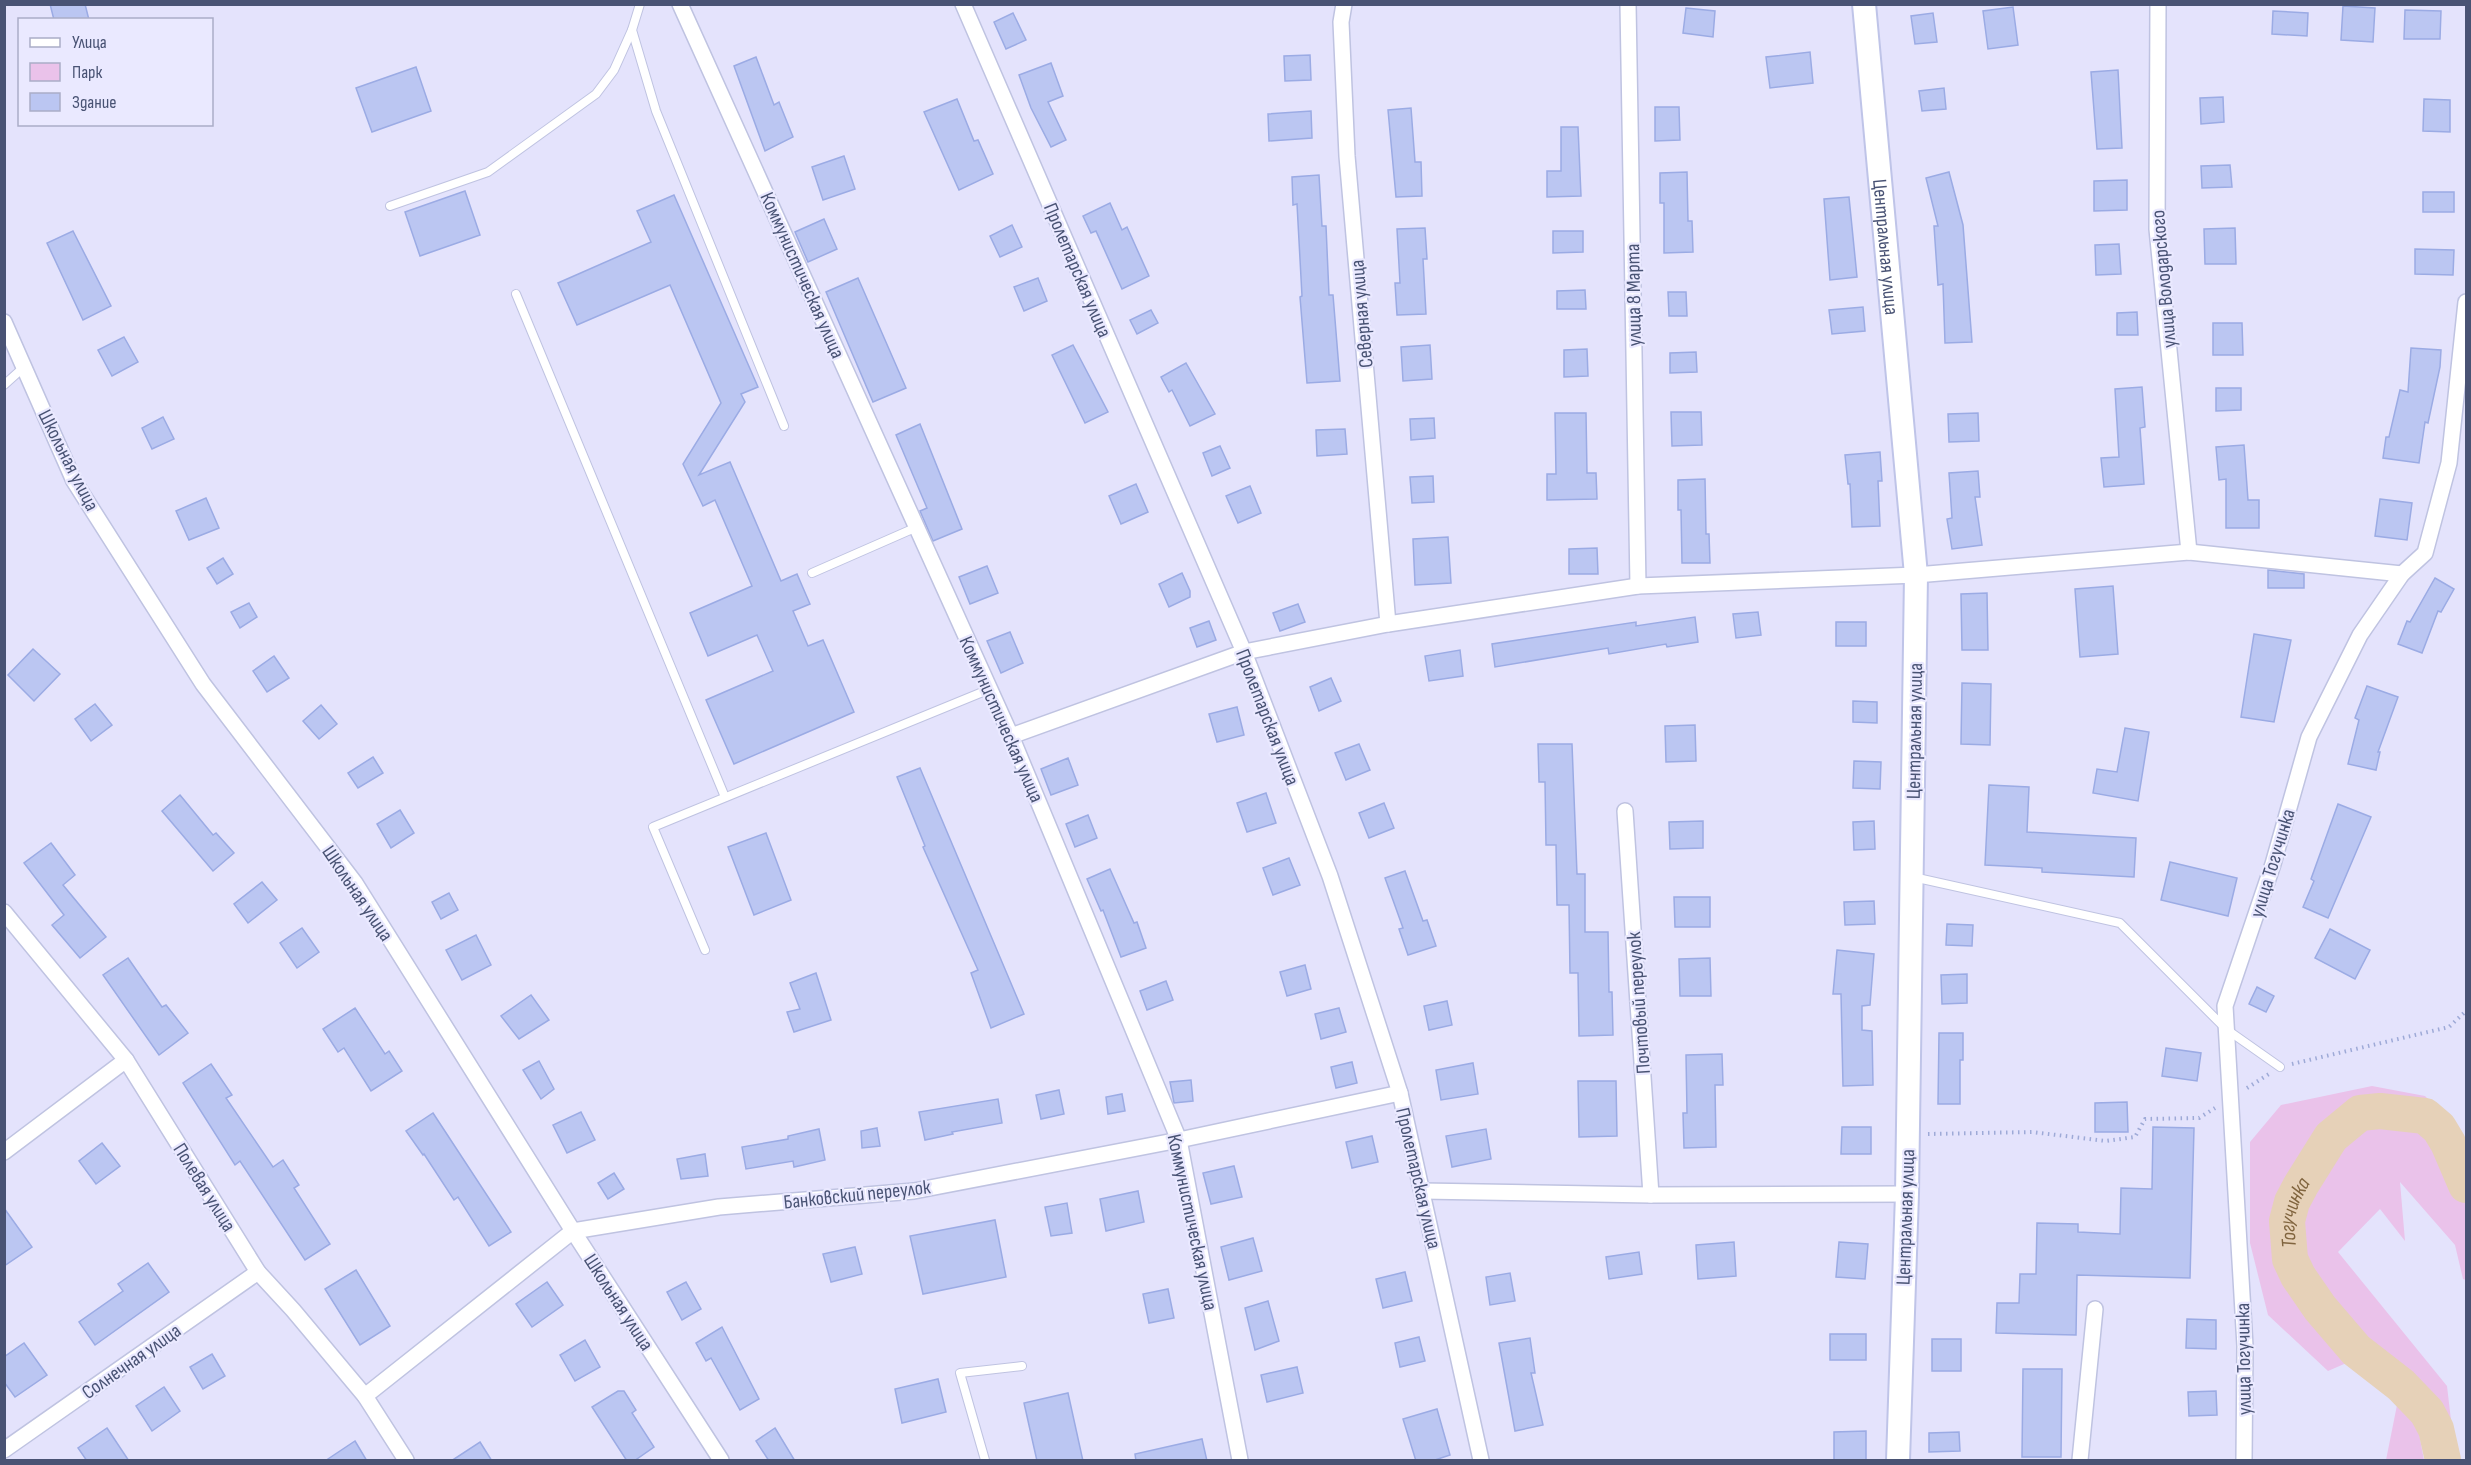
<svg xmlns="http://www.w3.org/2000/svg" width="2471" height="1465" font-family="'Sofia Sans Condensed',sans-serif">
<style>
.green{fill:#eac2ea}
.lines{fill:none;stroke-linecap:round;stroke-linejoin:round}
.river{stroke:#e6d1b8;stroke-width:36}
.building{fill:#bbc6f2;stroke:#9babe4;stroke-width:1.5}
.lane-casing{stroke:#bfc3e1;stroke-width:10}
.street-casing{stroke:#bfc3e1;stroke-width:18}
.secondary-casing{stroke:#bfc4e8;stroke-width:26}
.path{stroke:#9eaad7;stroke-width:4;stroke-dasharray:1.5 4.5;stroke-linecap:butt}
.lane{stroke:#fff;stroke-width:8}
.street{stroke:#fff;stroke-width:15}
.secondary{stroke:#fff;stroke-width:22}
.labels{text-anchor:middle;stroke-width:4.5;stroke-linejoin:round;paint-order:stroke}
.street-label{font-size:20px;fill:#495374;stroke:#eae9ff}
.water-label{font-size:21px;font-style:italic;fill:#81653f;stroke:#eae9ff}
</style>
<rect width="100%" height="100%" fill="#e4e3fc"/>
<path class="green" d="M2372,1086L2425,1096L2466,1139V1280L2463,1279L2455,1245L2400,1182L2405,1241L2380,1209L2338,1252L2447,1386L2454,1446L2422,1395L2416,1418L2424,1460H2386L2401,1385L2351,1361L2328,1371L2268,1315L2250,1243V1142L2281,1105Z"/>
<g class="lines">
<path class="river" id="s1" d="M2443,1460L2436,1429L2427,1412L2401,1385L2356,1350L2320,1308L2298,1276L2290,1259L2287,1221L2292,1202L2301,1185L2331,1137L2360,1113L2380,1111L2425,1116L2439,1128L2448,1143L2466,1185"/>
</g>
<g class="building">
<path d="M50,4H85L89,20H54Z"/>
<path d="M2343,6L2375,8L2373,42L2341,40Z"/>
<path d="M2013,7L2018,45L1988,49L1983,11Z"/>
<path d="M1686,8L1715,11L1713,37L1683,33Z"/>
<path d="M2405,10L2441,11L2440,39H2404Z"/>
<path d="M2273,11L2308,13L2307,36L2272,34Z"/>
<path d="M1013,13L1026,40L1006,49L994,22Z"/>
<path d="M1933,13L1937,42L1915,44L1911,16Z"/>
<path d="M1810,52L1813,83L1770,88L1766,57Z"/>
<path d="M1310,55L1311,80L1285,81L1284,56Z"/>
<path d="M756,57L774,105L779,102L793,137L765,151L734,66Z"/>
<path d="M1051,63L1063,96L1048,102L1066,140L1051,147L1031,108L1019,75Z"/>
<path d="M416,67L431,111L372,132L356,88Z"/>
<path d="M2118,70L2122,148L2097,149L2091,72Z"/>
<path d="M1944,88L1946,109L1922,111L1919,91Z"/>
<path d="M2223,97L2224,122L2201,124L2200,98Z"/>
<path d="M957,99L974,141L978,140L993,174L959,190L924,112Z"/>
<path d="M2424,99L2450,100V132L2423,131Z"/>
<path d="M1655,107H1679L1680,140L1655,141Z"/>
<path d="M1411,108L1415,162H1421L1422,196L1396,197L1388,110Z"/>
<path d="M1311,111L1312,138L1269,141L1268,114Z"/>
<path d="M1561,127H1578L1581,196L1547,197V171H1561Z"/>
<path d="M844,156L855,189L823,200L812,167Z"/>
<path d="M2230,165L2232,187L2202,188L2201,166Z"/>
<path d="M1687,172L1688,221H1692L1693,252L1664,253V203H1660V173Z"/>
<path d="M1949,172L1963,225L1972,342L1945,343L1943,284L1938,285L1934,226H1938L1926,178Z"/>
<path d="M1319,175L1322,226H1326L1329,295H1333L1340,381L1307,383L1300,297L1302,296L1297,204L1293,205L1292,177Z"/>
<path d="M2127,180V210L2094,211V181Z"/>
<path d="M465,191L480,235L420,256L405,212Z"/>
<rect x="2423" y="192" width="31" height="20"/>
<path d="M674,195L758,387L741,394L745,402L699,475L730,462L781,581L797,574L810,604L793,611L808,646L823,640L854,712L734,764L706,700L773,671L757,635L708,656L690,613L752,586L715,500L703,506L683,464L721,403L670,285L577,325L558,283L651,242L637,211Z"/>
<path d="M1849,197L1857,277L1830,280L1824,199Z"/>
<path d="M1110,203L1122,230L1127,227L1149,276L1122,289L1096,231L1091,233L1083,216Z"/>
<path d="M824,219L837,249L808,262L795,232Z"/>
<path d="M1012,225L1022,247L1000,257L990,236Z"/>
<path d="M1425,228L1427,259H1423L1426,314L1397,315L1395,283H1400L1397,229Z"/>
<path d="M2235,228L2236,264H2205L2204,229Z"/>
<path d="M73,231L111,306L83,320L47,243Z"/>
<path d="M1553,231H1583V252L1553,253Z"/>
<path d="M2119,244L2121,274L2096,275L2095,245Z"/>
<path d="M2415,249L2454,250L2453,275L2415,274Z"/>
<path d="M858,278L906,388L873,402L826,292Z"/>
<path d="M1038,278L1047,301L1024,311L1014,287Z"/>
<path d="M1585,290L1586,309H1557V291Z"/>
<path d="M1668,292H1686L1687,316H1669Z"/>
<path d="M1863,307L1865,331L1832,334L1829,310Z"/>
<path d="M1151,310L1158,323L1137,334L1130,320Z"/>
<path d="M2137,312L2138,335H2117V313Z"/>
<path d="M2213,323H2242L2243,355H2213Z"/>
<path d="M124,337L138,362L112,376L98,350Z"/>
<path d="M1073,345L1108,412L1085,423L1052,355Z"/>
<path d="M1430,345L1432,379L1403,381L1401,347Z"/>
<path d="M2411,348L2441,350L2440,367L2428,423L2425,422L2419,463L2383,458L2386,437H2389L2400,390L2408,392Z"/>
<path d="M1587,349L1588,376L1564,377V350Z"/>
<path d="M1696,352L1697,372L1670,373V353Z"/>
<path d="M1186,363L1215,414L1190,426L1172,390L1169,392L1161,377Z"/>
<path d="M2142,387L2145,427L2140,428L2144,484L2104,487L2101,458L2119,457L2115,389Z"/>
<path d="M2216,388H2241V410L2216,411Z"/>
<path d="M1671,412H1701L1702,445L1672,446Z"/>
<path d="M1555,413H1586L1587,473H1596L1597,499L1547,500V474H1556Z"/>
<path d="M1978,413L1979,441L1949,442L1948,414Z"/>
<path d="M163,417L174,439L152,449L142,428Z"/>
<path d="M1434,418L1435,438L1411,440L1410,419Z"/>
<path d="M920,424L962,529L933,541L920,511L927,508L896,435Z"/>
<path d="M1345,429L1347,454L1317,456L1316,430Z"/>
<path d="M2244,445L2248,500H2259V528H2226V479L2219,480L2216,447Z"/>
<path d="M1220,446L1230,468L1212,476L1203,453Z"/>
<path d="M1880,452L1882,481H1878L1880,526L1852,527L1850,484H1848L1845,455Z"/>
<path d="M1978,471L1980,497H1975L1982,545L1952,549L1947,519L1952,518L1949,473Z"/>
<path d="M1433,476L1434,502L1412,503L1410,477Z"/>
<path d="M1705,479L1706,534H1709L1710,563H1682L1681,510H1678V480Z"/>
<path d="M1136,484L1148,512L1121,524L1109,496Z"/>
<path d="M1250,486L1261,513L1238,523L1226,496Z"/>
<path d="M206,498L219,528L189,540L176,511Z"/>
<path d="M2380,499L2412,503L2407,540L2375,536Z"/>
<path d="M1448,537L1451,583L1415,585L1413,539Z"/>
<path d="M1597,548L1598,574H1569V549Z"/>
<path d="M223,558L233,574L217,584L207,568Z"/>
<path d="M987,566L998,593L970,604L959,577Z"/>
<path d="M2268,570L2304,574V588H2268Z"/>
<path d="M1182,573L1190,591V597L1169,607L1159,584Z"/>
<path d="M2435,578L2454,589L2441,612L2438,611L2422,653L2398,644L2407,621L2410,622Z"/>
<path d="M2113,586L2118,654L2080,657L2075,589Z"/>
<path d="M1987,593L1988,650H1962L1961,594Z"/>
<path d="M249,603L257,617L240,628L231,612Z"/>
<path d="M1298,604L1305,622L1280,631L1273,613Z"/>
<path d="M1758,612L1761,635L1736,638L1733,614Z"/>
<path d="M1695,617L1698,642L1667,647L1666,644L1609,654L1608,648L1495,667L1492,644L1636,622V626Z"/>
<path d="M1209,621L1216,640L1197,647L1190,628Z"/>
<rect x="1836" y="622" width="30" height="24"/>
<path d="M1010,632L1023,663L1001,673L987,641Z"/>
<path d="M2254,634L2291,640L2274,722L2241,717Z"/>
<path d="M33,649L60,674L34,701L8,675Z"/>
<path d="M1460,650L1463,676L1429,681L1425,656Z"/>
<path d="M274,656L289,678L267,692L253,671Z"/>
<path d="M1331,678L1341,701L1319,711L1310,687Z"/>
<path d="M1962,683L1991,684L1990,745L1961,744Z"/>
<path d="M2367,686L2398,697L2378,752H2380L2376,770L2348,764L2359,720L2355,718Z"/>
<path d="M1853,701L1877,702V723L1853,722Z"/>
<path d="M95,704L112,725L91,741L75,719Z"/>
<path d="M321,705L337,724L319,739L303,721Z"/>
<path d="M1237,707L1244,735L1217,742L1209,714Z"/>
<path d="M1695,725L1696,761L1666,762L1665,726Z"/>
<path d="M2125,728L2149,732L2138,801L2093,793L2097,769L2117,772Z"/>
<path d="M1359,744L1370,770L1346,780L1335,753Z"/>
<path d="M1538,744H1572L1577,874H1585V932H1608L1609,992H1612L1613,1035L1579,1036L1578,973H1570L1569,905H1557L1556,845H1546L1545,782H1539Z"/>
<path d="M373,757L383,773L358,788L348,773Z"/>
<path d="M1068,758L1078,785L1051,795L1041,769Z"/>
<path d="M1854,761L1881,762L1880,789L1853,788Z"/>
<path d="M920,768L1024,1014L991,1028L971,973L978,970L923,847L925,846L897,777Z"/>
<path d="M1989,785L2029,787L2027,832L2136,838L2134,877L2042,872V868L1985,865Z"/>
<path d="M1266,793L1276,823L1247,832L1237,803Z"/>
<path d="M180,795L213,835L216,833L234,853L213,871L162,811Z"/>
<path d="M1384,803L1394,828L1369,838L1359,813Z"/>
<path d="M2338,804L2371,817L2328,918L2303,907L2314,881L2311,879Z"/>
<path d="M400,810L414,833L391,848L377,824Z"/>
<path d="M1088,815L1097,838L1075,847L1066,824Z"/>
<path d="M1703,821V848L1670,849L1669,822Z"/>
<path d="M1874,821L1875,849L1854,850L1853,822Z"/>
<path d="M766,833L791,900L754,915L728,847Z"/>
<path d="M51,843L75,875L63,885L106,937L80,958L52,925L64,915L24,863Z"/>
<path d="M1289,858L1300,885L1273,895L1263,868Z"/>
<path d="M2170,862L2237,878L2228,916L2161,900Z"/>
<path d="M1110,869L1134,923L1137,922L1146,948L1121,957L1103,910L1101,911L1087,879Z"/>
<path d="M1405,871L1423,921L1427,920L1436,946L1408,955L1399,929L1403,928L1385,878Z"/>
<path d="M262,882L277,900L248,923L234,904Z"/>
<path d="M449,893L458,910L441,919L432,902Z"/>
<path d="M1674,897H1710V927H1675Z"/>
<path d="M1874,901L1875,924L1845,925L1844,902Z"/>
<path d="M1947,924L1973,925L1972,946L1946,945Z"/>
<path d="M302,928L319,952L297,968L280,943Z"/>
<path d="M2330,929L2370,950L2355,979L2315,958Z"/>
<path d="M476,935L491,965L462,980L446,950Z"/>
<path d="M1837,950L1874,954L1870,1005L1862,1006V1030L1872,1031L1873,1085L1843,1086L1841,994H1833Z"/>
<path d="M128,958L162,1007L166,1005L188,1033L159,1055L103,975Z"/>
<path d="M1710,958L1711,996H1680L1679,959Z"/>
<path d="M1305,965L1311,989L1287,996L1280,972Z"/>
<path d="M816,973L831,1020L794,1032L787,1012L800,1009L790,983Z"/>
<path d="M1967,974V1003L1942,1004L1941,975Z"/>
<path d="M1166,981L1173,1000L1147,1010L1140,991Z"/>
<path d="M2257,987L2274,996L2266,1012L2249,1004Z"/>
<path d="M531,995L549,1020L519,1039L501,1016Z"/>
<path d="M1447,1001L1452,1025L1429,1030L1424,1006Z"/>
<path d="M355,1008L385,1054L389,1051L402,1071L371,1091L344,1048L338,1052L323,1029Z"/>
<path d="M1339,1008L1346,1032L1321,1039L1315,1014Z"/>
<path d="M1939,1033H1963V1060H1960V1104H1938Z"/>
<path d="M2166,1048L2201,1053L2197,1081L2162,1076Z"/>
<path d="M1722,1054L1723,1085H1715L1716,1147L1684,1148L1683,1113H1687L1686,1055Z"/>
<path d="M539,1061L554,1089L541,1099L523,1070Z"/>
<path d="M1352,1062L1357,1083L1336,1088L1331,1067Z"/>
<path d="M1473,1063L1478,1094L1441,1100L1436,1070Z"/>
<path d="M211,1064L232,1095L226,1098L273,1167L283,1160L299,1185L294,1188L330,1244L305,1260L240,1161L235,1165L183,1083Z"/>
<path d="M1191,1080L1193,1101L1174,1103L1170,1082Z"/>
<path d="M1578,1081H1616L1617,1136L1579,1137Z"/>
<path d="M1059,1090L1064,1114L1041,1119L1036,1095Z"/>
<path d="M1122,1094L1125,1111L1108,1114L1106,1097Z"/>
<path d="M998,1099L1002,1123L952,1132L953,1134L925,1140L919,1112Z"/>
<path d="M2127,1102L2128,1132H2095V1103Z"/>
<path d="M581,1112L595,1140L567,1153L553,1125Z"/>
<path d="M433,1113L511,1232L489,1246L458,1197L454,1200L424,1154L423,1155L406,1131Z"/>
<path d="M1842,1127H1871V1154H1841Z"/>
<path d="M2153,1127L2194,1128L2190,1278L2077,1275L2076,1335L1996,1333L1997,1303H2019L2020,1274H2036L2037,1223L2078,1224V1232L2120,1234L2121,1188L2152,1189Z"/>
<path d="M877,1128L880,1146L862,1148L861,1131Z"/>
<path d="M819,1129L825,1160L794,1167L793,1161L746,1169L742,1147L788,1139V1136Z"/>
<path d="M1486,1129L1491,1159L1452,1167L1446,1136Z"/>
<path d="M1372,1136L1378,1162L1352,1168L1346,1142Z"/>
<path d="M102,1143L120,1166L96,1184L79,1161Z"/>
<path d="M705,1154L708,1176L681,1179L677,1159Z"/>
<path d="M1234,1166L1242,1197L1211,1204L1203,1173Z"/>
<path d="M614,1173L624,1189L608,1199L598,1183Z"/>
<path d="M1138,1191L1144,1222L1106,1231L1100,1199Z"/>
<path d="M1067,1203L1072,1233L1051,1236L1045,1207Z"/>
<path d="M4,1208L32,1247L4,1266Z"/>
<path d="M995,1220L1006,1277L923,1294L910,1236Z"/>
<path d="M1253,1238L1262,1271L1229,1280L1221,1247Z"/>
<path d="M1734,1242L1736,1276L1698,1279L1696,1245Z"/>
<path d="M1839,1242L1868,1244L1865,1279L1836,1277Z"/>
<path d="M855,1247L862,1274L831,1282L823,1254Z"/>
<path d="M1639,1252L1642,1274L1609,1279L1606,1257Z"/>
<path d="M148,1263L169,1292L95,1345L79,1322L123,1291L118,1284Z"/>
<path d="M356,1270L390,1326L360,1345L325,1289Z"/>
<path d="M1405,1272L1412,1301L1383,1308L1376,1279Z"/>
<path d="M1510,1273L1515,1301L1490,1305L1486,1277Z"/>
<path d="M547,1282L563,1305L532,1327L516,1304Z"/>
<path d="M686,1282L701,1309L682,1320L667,1292Z"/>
<path d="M1168,1289L1174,1318L1149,1323L1143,1294Z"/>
<path d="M1268,1301L1279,1341L1255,1350L1245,1308Z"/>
<path d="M2187,1319L2216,1320V1349L2186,1348Z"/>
<path d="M722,1327L759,1399L740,1410L711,1358L706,1361L696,1343Z"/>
<rect x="1830" y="1334" width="36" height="26"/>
<path d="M1419,1337L1425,1361L1400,1367L1395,1343Z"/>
<path d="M1530,1338L1535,1373H1531L1543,1425L1515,1431L1499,1343Z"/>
<rect x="1932" y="1339" width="29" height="32"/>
<path d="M585,1340L600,1367L575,1381L560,1355Z"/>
<path d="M24,1343L47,1375L15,1397L4,1382V1357Z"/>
<path d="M212,1354L225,1376L203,1389L190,1367Z"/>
<path d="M1297,1367L1303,1393L1267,1402L1261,1375Z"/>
<path d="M2023,1369H2062L2061,1457H2022Z"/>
<path d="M938,1379L946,1412L902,1423L895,1389Z"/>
<path d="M164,1387L180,1411L152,1431L136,1406Z"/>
<path d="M618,1391H624L636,1410L632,1413L654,1447L634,1461H627L592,1407Z"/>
<path d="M2216,1391L2217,1415L2189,1416L2188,1392Z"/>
<path d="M1068,1393L1083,1461H1037L1024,1403Z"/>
<path d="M1437,1409L1450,1455L1432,1461H1416L1403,1419Z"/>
<path d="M107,1428L129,1461H87L78,1448Z"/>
<path d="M775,1428L795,1461H769L756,1441Z"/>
<path d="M1866,1431V1461H1834V1432Z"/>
<path d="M1959,1432L1960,1451L1929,1452V1433Z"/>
<path d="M1202,1439L1207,1461H1136L1135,1454Z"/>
<path d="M355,1441L367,1461H325Z"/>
<path d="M480,1442L492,1461H451Z"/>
</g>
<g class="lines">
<defs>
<g id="lane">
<path d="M640,4L632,30L656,111L784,426"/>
<path d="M390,206L488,172L596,94L614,70L632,30"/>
<path d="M516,294L725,797"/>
<path d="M4,385L24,367"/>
<path d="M812,573L917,527"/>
<path d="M1913,877L2120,923L2226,1029L2280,1067"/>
<path d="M705,950L653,827L990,689"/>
<path d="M985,1460L960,1373L1022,1366"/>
</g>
<g id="street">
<path d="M680,4L1011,736L1179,1140L1240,1460"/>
<path d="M963,4L1244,652L1330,876L1400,1093L1481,1460"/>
<path d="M1344,4L1341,22L1347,156L1388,624"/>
<path d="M1628,4L1638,586"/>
<path d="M2158,4L2157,229L2189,552"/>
<path d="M4,322L74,481L203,684L355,883L573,1231L721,1460"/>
<path d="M1011,736L1244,652L1388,624L1638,586L1916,575L2189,552L2402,574"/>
<path d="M1625,811L1651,1195"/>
<path d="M4,912L126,1060L258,1272L293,1310L365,1396L406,1460"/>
<path d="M4,1152L126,1060"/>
<path d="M1422,1191L1651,1195L1907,1194"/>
<path d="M365,1396L573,1231L719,1207L914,1191L1179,1140L1400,1093"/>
<path d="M4,1450L258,1272"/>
<path d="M2080,1460L2095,1309"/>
<path d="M2244,1460L2245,1346L2225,1006L2273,864L2309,737L2360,635L2402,574L2425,553L2449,463L2466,302"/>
</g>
<g id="secondary">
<path id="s2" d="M1864,4L1916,575L1907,1194L1898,1460"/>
</g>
</defs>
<use href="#lane" class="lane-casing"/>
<use href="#street" class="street-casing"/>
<use href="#secondary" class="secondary-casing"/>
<g class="path">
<path d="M2292,1064L2449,1027L2466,1011"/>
<path d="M2247,1088L2269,1074"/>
<path d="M1928,1134L2032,1132L2106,1141L2135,1137L2145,1119L2199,1118L2215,1108"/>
</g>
<use href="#lane" class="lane"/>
<use href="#street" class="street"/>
<use href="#secondary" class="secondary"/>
</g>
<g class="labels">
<g class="street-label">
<text dy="7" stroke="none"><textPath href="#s2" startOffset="244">Центральная улица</textPath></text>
<text transform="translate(1078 270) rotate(67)" y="7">Пролетарская улица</text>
<text transform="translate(803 275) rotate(66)" y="7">Коммунистическая улица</text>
<text transform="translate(2163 279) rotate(-95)" y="7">улица Володарского</text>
<text transform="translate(1633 295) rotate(-91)" y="7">улица 8 Марта</text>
<text transform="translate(1361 314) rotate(-95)" y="7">Северная улица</text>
<text transform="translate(69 460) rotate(63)" y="7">Школьная улица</text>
<text transform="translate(1268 717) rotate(69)" y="7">Пролетарская улица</text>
<text transform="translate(1002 719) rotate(66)" y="7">Коммунистическая улица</text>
<text transform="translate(1914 731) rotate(-89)" y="7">Центральная улица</text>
<text transform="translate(2272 863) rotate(-73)" y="7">улица Тогучинка</text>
<text transform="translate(358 893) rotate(56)" y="7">Школьная улица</text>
<text transform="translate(1638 1003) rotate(-94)" y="7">Почтовый переулок</text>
<text transform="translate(1419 1178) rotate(77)" y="7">Пролетарская улица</text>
<text transform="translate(205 1187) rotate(58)" y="7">Полевая улица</text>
<text transform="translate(857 1194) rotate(-6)" y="7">Банковский переулок</text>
<text transform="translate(1905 1217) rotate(-88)" y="7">Центральная улица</text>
<text transform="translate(1193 1222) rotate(78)" y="7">Коммунистическая улица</text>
<text transform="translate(619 1302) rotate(57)" y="7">Школьная улица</text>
<text transform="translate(2243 1359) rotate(-91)" y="7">улица Тогучинка</text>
<text transform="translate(131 1361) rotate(-35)" y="7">Солнечная улица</text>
</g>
<g class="water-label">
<text dy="7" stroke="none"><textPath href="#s1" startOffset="306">Тогучинка</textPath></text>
</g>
</g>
<rect width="2471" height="1465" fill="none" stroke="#495374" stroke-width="12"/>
<rect x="18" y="18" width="195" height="108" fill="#eae9ff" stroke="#aaadc7" stroke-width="1.5"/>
<rect x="30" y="38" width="30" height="9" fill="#ffffff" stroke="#aaadc7" stroke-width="1.5"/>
<text x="72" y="48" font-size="18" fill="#495374">Улица</text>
<rect x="30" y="63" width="30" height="18" fill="#eac2ea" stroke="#aaadc7" stroke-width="1.5"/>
<text x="72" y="78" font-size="18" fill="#495374">Парк</text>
<rect x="30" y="93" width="30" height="18" fill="#bbc6f2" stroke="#aaadc7" stroke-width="1.5"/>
<text x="72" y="108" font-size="18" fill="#495374">Здание</text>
</svg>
